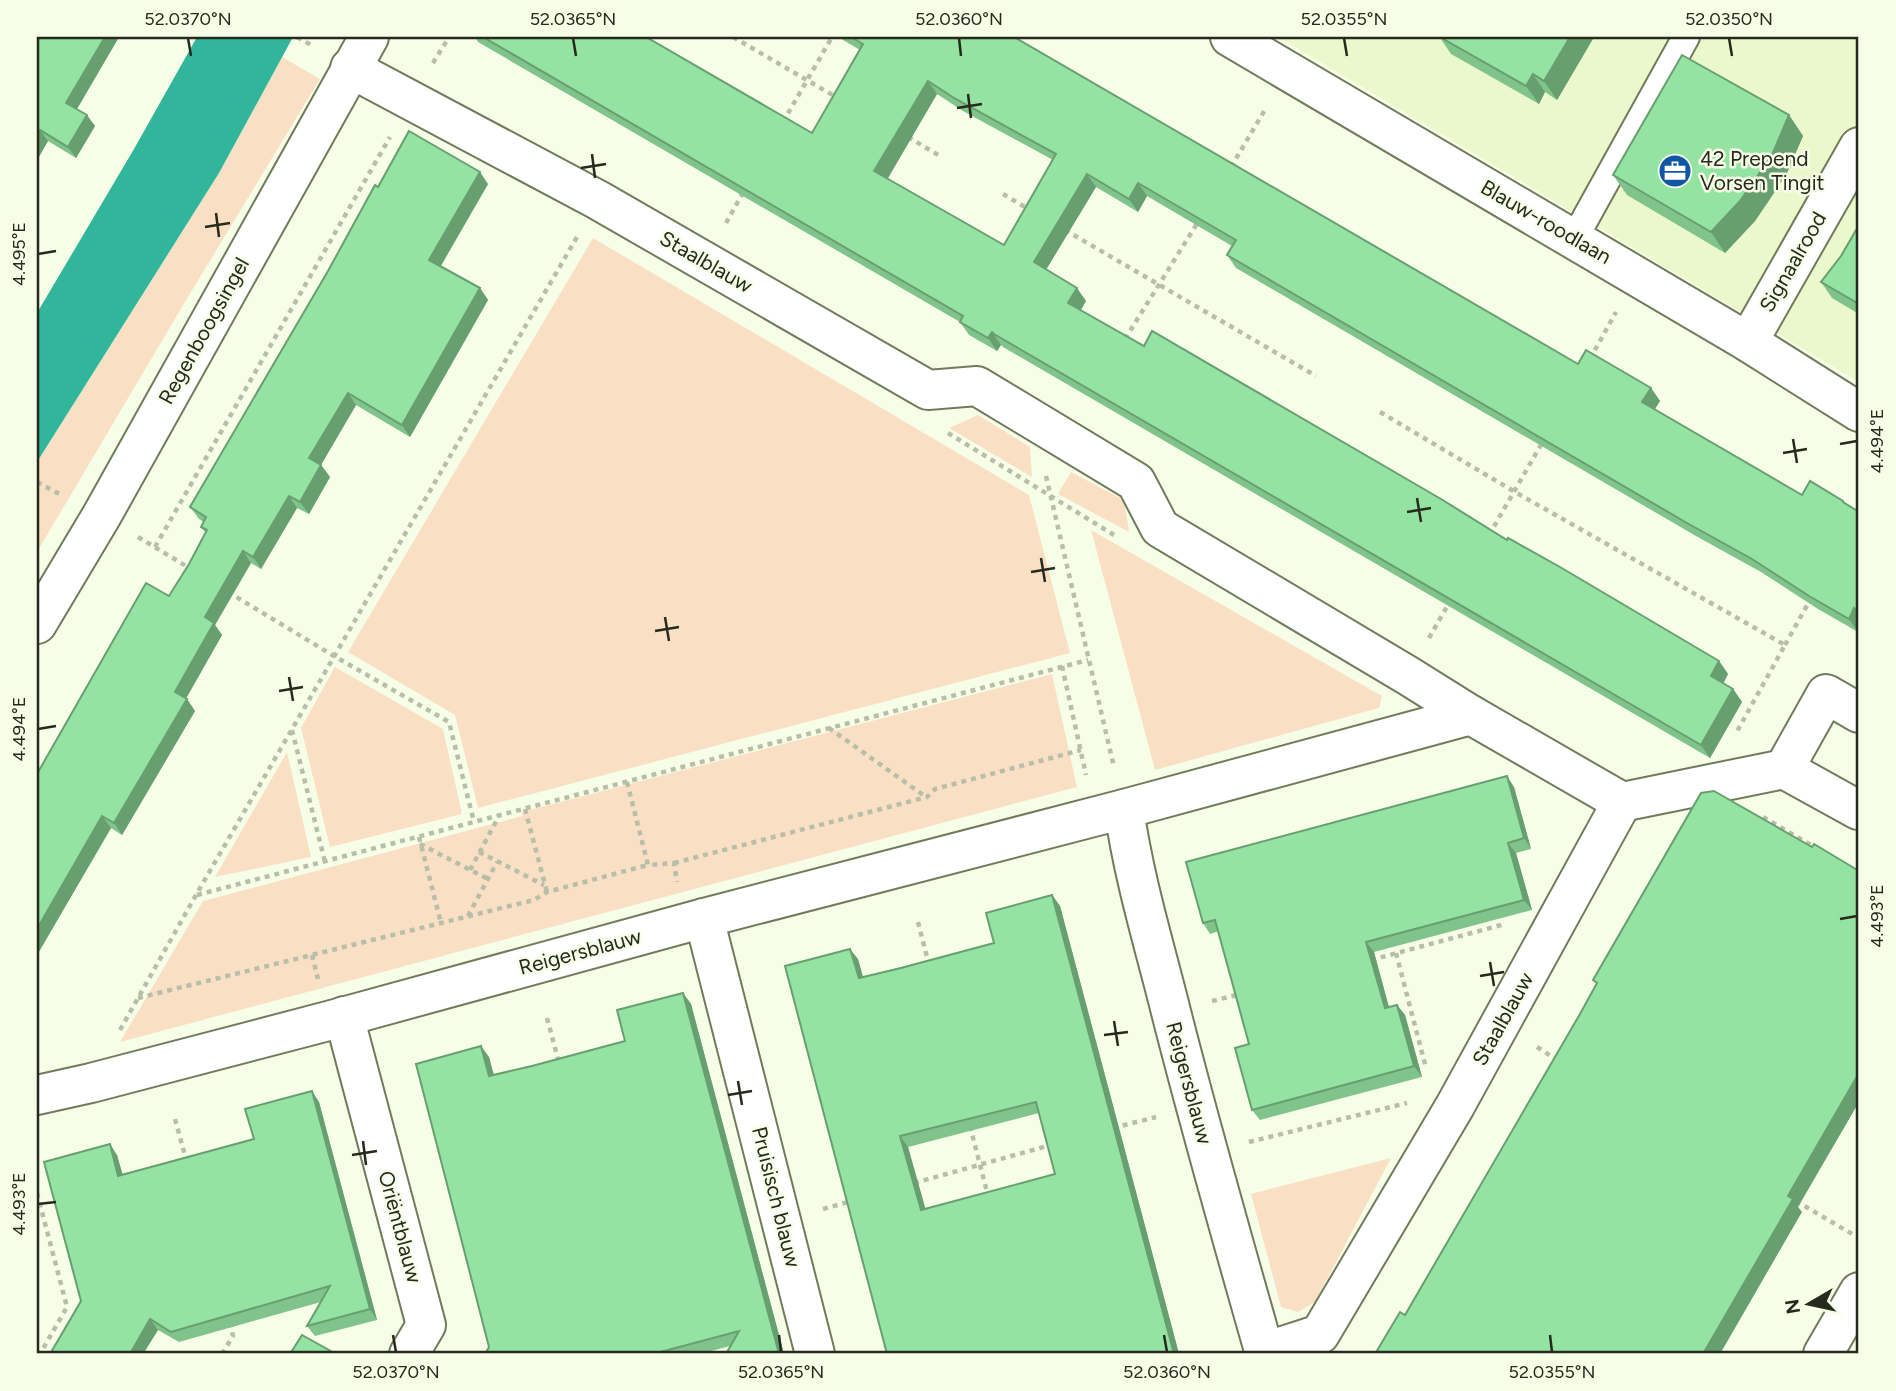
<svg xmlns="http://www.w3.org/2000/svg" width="1896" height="1391" font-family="Figtree,sans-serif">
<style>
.built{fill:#eaf8cc}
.green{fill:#f9e0c5}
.water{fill:#31b69b}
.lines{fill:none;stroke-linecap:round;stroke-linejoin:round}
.service-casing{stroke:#717b5b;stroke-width:30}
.minor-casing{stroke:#717b5b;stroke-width:42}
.tertiary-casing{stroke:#717b5b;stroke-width:42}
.path{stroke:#b8beaa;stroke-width:4.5;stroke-dasharray:5 5;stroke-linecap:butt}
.service{stroke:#fff;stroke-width:26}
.minor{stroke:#fff;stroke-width:38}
.tertiary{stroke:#fff;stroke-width:38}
.wall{fill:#80c38b;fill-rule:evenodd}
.shaded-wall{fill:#689f71}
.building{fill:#95e3a2;stroke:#689f71;stroke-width:2;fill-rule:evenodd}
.ticks{fill:none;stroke:#262a1c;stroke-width:2.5}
.labels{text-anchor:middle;stroke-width:5;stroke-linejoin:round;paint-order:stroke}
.poi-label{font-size:21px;fill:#262a1c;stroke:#f7fee8;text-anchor:start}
.street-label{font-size:21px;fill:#262a1c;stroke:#f7fee8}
.neatline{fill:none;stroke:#262a1c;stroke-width:2.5}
.ticks-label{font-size:18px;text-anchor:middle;fill:#262a1c}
</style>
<rect width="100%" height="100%" fill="#f7fee8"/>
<path class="built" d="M1278,37H1859V382Z"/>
<g class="green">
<path d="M282,57L320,79L185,302L37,552V462L219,173Z"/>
<path d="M593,238L1029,495L1070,653L478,808L455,715L348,652Z"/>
<path d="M978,415L1030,447L1032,477L949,428Z"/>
<path d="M1071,472L1124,500L1129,532L1058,494Z"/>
<path d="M1091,530L1382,696L1379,708L1155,770Z"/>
<path d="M335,667L443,729L462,814L330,847L301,728Z"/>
<path d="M1052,674L1077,787L120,1042L203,901L522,816V812Z"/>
<path d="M287,752L311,857L215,877Z"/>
<path d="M1391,1158L1315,1302L1298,1312L1281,1307L1251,1194Z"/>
</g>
<path class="water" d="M197,37H293L219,173L37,462V313L134,149Z"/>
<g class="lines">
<defs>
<path id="service" d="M1574,239L1686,37"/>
<g id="minor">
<path d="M350,68L598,200L928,390L977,386L1136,482L1160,528L1407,675L1471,715L1622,802"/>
<path d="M1748,342L1859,147"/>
<path d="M37,624L102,515L369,37"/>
<path d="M1784,769L1826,694L1859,713"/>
<path d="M1622,802L1784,769L1858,810L1859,807"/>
<path d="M1124,809C1133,873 1151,934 1167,996C1197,1116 1231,1235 1265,1354"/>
<path d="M704,918L815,1354"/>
<path d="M344,1016L426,1325L409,1354"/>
<path d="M37,1095L91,1083L328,1021L704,918L1124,809L1471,715"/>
<path d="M1265,1352L1320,1334L1455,1106L1622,802"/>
</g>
<g id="tertiary">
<path d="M1230,37L1748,342L1859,412"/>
<path d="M1823,1354L1859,1292"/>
</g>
</defs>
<use href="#service" class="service-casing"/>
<use href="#minor" class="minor-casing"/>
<use href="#tertiary" class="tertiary-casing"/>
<g class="path">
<path d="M297,37L313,46"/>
<path d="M733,37L836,97"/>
<path d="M433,63L449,37"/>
<path d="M783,122L832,37"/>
<path d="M908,137L940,156"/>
<path d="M1231,167L1266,108"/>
<path d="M1003,194L1030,210"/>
<path d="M726,223L744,191"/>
<path d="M1065,230L1316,376"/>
<path d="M1125,339L1198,222"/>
<path d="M1590,359L1616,312"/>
<path d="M1380,412L1515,492L1785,645L1735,735"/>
<path d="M948,433L1114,535"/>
<path d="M1046,476L1114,767"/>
<path d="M37,482L63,496"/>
<path d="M1489,535L1542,443"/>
<path d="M138,537L191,569"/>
<path d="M155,547L390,137"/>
<path d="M228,592L334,656L449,722L474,822"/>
<path d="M1429,638L1449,603"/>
<path d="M1785,645L1810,600"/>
<path d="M1062,666L1086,775"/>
<path d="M829,728L926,797"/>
<path d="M292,730L325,862"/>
<path d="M627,782L648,865L674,863L677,882"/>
<path d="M525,809L547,892"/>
<path d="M1763,817L1816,848"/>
<path d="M419,837L441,923"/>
<path d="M420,844L488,879"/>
<path d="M479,852L544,885"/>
<path d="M674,863L927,797L935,789L1081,750"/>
<path d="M470,870L499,816"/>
<path d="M197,895L1088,660"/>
<path d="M468,916L497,862"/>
<path d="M918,922L929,965"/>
<path d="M1396,953L1426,1068"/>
<path d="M312,955L318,979"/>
<path d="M1371,960L1505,924"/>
<path d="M138,998L534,900L547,892L648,865"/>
<path d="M1212,1001L1241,994"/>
<path d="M547,1018L559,1063"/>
<path d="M120,1030L196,895L577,237"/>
<path d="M1537,1047L1559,1061"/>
<path d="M175,1119L187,1163"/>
<path d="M970,1126L988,1196"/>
<path d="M1113,1128L1156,1117"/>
<path d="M1249,1142L1407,1103"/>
<path d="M914,1183L1051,1145"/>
<path d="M37,1193L67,1307L40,1354"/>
<path d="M1796,1201L1859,1238"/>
<path d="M823,1209L852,1201"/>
<path d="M222,1354L233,1336L230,1324"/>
</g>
<use href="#service" class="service"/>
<use href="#minor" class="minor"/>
<use href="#tertiary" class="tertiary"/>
</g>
<g class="wall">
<path d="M37,37H119L77,109L95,126L76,158L48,141L37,160Z"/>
<path d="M475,37H646L812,133L860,50L838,37H1014L1578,364L1651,388L1660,401L1655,409L1802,495L1843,501L1846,504L1859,512V630L1858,632L1818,609L1761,572L1696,536L1236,268L1227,255L1232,246L1147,196L1138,212L1096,187L1046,269L1086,301L1081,310L1144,346L1507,540L1719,661L1728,674L1723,684L1733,689L1742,702L1710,758L1003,347L1001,345L997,351L969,335L960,322L478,42ZM937,94L963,111L1053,160L1004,245L887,179Z"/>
<path d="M1437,37H1594L1557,100L1545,92L1539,104L1451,54L1441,39Z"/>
<path d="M1789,115L1803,136L1786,175L1755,221L1725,253L1627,195L1613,175Z"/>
<path d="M488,184L441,266L480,288L488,300L410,437L356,405L321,465L330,477L309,514L297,508L261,569L251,563L215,625L222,635L186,698L195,711L122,835L111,828L37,955L169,596L189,564L206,533L201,527L204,522L199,519L190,507L378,187Z"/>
<path d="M1859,225V314L1832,298L1821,282L1841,256Z"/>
<path d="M1514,787L1531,849L1516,853L1532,910L1374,952L1389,1007L1397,1005L1405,1015L1422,1077L1260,1120L1252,1110L1249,1044L1219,931L1210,934L1203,923Z"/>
<path d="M1052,895L1060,906L1179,1354H887L858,959L863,977L994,943ZM1039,1113L1055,1174L925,1209L908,1147Z"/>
<path d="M683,993L691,1004L784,1354H726L730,1346L700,1354H485L489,1347V1057L493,1075L532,1066L625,1041Z"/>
<path d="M319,1102L377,1320L315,1336L307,1326L321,1302L179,1342L158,1330L143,1354H50L81,1301L117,1155L122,1174L254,1139Z"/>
</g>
<g class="shaded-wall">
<path d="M105,37H119L74,114L66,103Z"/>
<path d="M1570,37H1594L1557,100L1544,81Z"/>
<path d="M1533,74L1545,92L1539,104L1526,86Z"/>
<path d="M928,81L937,94L884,185L874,171Z"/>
<path d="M87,115L95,126L76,158L68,147Z"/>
<path d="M1789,115L1803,136L1786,175L1755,221L1725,253L1711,232Z"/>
<path d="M40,130L48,141L37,160V136Z"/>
<path d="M480,172L488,184L437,272L429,260Z"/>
<path d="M1087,174L1096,187L1043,275L1034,262Z"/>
<path d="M1138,183L1147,196L1138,212L1129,199Z"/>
<path d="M480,288L488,300L410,437L402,425Z"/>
<path d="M1077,288L1086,301L1077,316L1068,303Z"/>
<path d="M992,332L1001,345L997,351L988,338Z"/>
<path d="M1651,388L1660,401L1651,415L1642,402Z"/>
<path d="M348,393L356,405L318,470L309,458Z"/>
<path d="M321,465L330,477L309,514L300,502Z"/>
<path d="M289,496L297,508L261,569L253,557Z"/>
<path d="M243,551L251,563L215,625L222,635L183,704L175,692L205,617Z"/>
<path d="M1854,608L1859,615V630L1858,632L1849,619Z"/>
<path d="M1719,661L1728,674L1720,689L1711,676Z"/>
<path d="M1733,689L1742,702L1710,758L1701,745Z"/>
<path d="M187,699L195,711L122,835L114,823Z"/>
<path d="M1507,776L1514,787L1531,849L1524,838Z"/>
<path d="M102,816L111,828L37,955V929Z"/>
<path d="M1508,843L1516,853L1532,910L1524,900Z"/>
<path d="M1052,895L1060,906L1179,1354H1174Z"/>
<path d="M1366,942L1374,952L1392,1019L1385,1008Z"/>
<path d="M850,949L858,959L866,989L859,978Z"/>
<path d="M683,993L691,1004L784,1354H779Z"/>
<path d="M1397,1005L1405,1015L1422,1077L1414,1066Z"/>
<path d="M481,1046L489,1057L497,1086L489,1076Z"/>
<path d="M1859,1073V1102L1798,1207L1802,1212L1720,1354H1703L1788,1196Z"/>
<path d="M312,1091L319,1102L377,1320L370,1309Z"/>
<path d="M900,1136L908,1147L929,1221L921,1210Z"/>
<path d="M110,1144L117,1155L126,1186L118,1176Z"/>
<path d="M150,1319L158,1330L143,1354H130Z"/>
</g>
<g class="building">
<path d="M37,37H105L66,103L87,115L68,147L40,130L37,136Z"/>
<path d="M483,37H646L812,133L863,44L851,37H1014L1578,364L1586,350L1651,388L1642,402L1802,495L1810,481L1843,501V502L1859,512V611L1854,608L1849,619L1809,596L1752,559L1687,523L1227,255L1236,240L1138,183L1129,199L1087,174L1034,262L1077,288L1068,303L1144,346L1152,331L1441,499L1507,540L1508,538L1560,567L1719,661L1711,676L1733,689L1701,745L994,334L992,332L988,338L960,322L963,316ZM928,81L954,98L1056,154L1004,245L874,171Z"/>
<path d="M1440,37H1570L1544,81L1533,74L1526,86Z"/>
<path d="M1682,55L1789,115L1772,155L1740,201L1711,232L1613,175Z"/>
<path d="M409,131L480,172L429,260L480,288L402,425L348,393L309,458L321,465L300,502L289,496L253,557L243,551L205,617L214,623L175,692L187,699L114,823L102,816L37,929V774L146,583L169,596L189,564L207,530L201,527L206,517L190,507L328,271L375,185L378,187Z"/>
<path d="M1859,225V304L1821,282L1841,256Z"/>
<path d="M1507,776L1524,838L1508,843L1524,900L1366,942L1385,1008L1397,1005L1414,1066L1252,1110L1235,1048L1249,1044L1215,920L1203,923L1186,862Z"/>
<path d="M1714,791L1812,847L1814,844L1859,871V1073L1788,1196L1793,1199L1703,1354H1375L1400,1312L1405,1315L1580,1014L1597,983L1593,980L1701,793Z"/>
<path d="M1052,895L1174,1354H887L785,966L850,949L859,978L901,968L994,943L986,913ZM1036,1102L1055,1174L921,1210L900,1136Z"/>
<path d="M683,993L779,1354H726L739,1331L653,1354H485L489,1347L416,1064L481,1046L489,1076L532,1066L625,1041L617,1010Z"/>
<path d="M312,1091L370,1309L307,1326L330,1286L171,1332L150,1319L130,1354H50L81,1301L44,1162L110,1144L118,1176L254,1139L245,1109Z"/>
<path d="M302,1335L336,1354H290Z"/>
</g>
<path class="ticks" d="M188,38L191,56M573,38L576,56M959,38L961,56M1344,38L1347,56M1729,38L1732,56M968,94L971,118M957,108L982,104M592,154L595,178M581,168L606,164M216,213L219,237M205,227L230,223M38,254L56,251M1793,439L1797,463M1840,444L1857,441M1783,453L1807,449M1417,498L1421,522M1407,512L1431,508M1041,558L1045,582M1031,572L1055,568M665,617L669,641M655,631L679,627M289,677L293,701M279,691L303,687M38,729L56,726M1840,919L1857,916M1490,962L1494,986M1480,976L1504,972M1114,1021L1118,1046M1104,1035L1128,1032M738,1081L742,1105M728,1095L752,1091M363,1141L366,1165M352,1155L377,1151M38,1204L56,1202M393,1335L396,1352M779,1335L781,1352M1164,1335L1167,1352M1550,1335L1552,1352"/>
<defs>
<symbol id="office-disc" viewBox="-11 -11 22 22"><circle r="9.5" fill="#1056a5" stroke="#f7fee8"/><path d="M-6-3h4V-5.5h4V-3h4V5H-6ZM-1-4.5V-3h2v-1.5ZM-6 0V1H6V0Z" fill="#fff"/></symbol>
</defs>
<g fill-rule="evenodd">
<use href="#office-disc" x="1656" y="152" width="38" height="38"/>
</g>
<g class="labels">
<g class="poi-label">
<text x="1700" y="166">42 Prepend<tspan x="1700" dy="24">Vorsen Tingit</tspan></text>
</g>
<g class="street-label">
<text transform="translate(1546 222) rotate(30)" y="7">Blauw-roodlaan</text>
<text transform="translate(706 262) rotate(30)" y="7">Staalblauw</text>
<text transform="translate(1793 262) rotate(-60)" y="7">Signaalrood</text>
<text transform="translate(204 331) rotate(-61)" y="7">Regenboogsingel</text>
<text transform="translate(580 952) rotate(-15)" y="7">Reigersblauw</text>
<text transform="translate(1503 1019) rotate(-61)" y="7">Staalblauw</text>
<text transform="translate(1189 1083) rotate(75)" y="7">Reigersblauw</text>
<text transform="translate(776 1197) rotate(76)" y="7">Pruisisch blauw</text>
<text transform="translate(400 1227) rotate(75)" y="7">Oriëntblauw</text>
</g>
</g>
<rect width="1896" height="1391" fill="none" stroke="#f7fee8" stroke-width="77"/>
<g transform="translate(1809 1304) rotate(261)" stroke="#f7fee8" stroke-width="5" paint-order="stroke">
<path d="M0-5L12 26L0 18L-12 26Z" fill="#262a1c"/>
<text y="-10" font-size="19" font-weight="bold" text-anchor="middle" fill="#262a1c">N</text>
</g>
<rect x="38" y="38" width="1819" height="1314" class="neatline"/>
<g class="ticks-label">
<text x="188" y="25">52.0370°N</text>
<text x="573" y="25">52.0365°N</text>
<text x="959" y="25">52.0360°N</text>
<text x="1344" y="25">52.0355°N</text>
<text x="1729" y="25">52.0350°N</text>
<text transform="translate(19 254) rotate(-90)" y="6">4.495°E</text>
<text transform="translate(1877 441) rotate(-90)" y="6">4.494°E</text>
<text transform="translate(19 729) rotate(-90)" y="6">4.494°E</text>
<text transform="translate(1877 916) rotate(-90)" y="6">4.493°E</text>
<text transform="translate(19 1204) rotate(-90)" y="6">4.493°E</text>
<text x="396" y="1378">52.0370°N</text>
<text x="781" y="1378">52.0365°N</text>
<text x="1167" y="1378">52.0360°N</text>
<text x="1552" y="1378">52.0355°N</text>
</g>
</svg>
